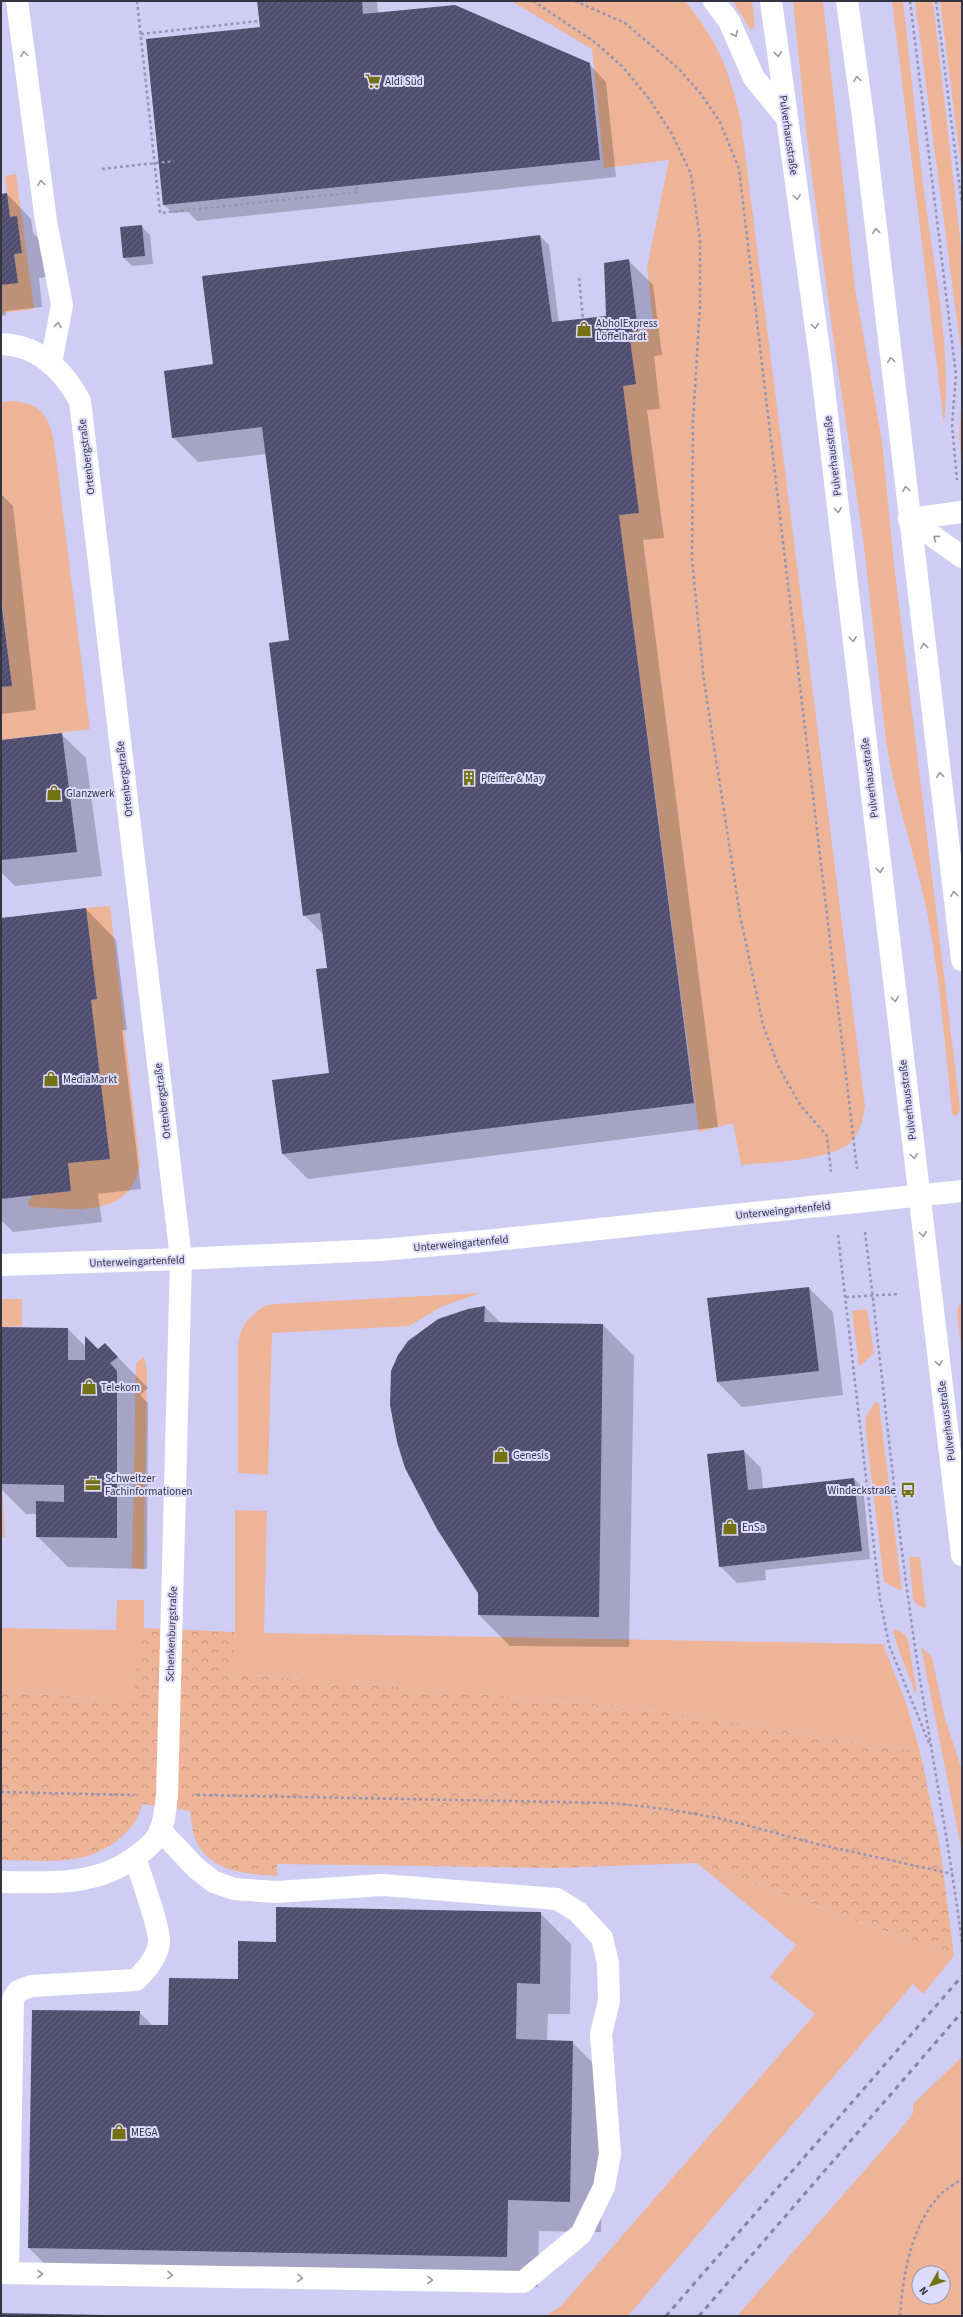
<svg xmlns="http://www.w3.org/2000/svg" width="963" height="2317" font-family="'Source Sans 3',sans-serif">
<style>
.green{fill:#eeb497;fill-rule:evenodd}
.park{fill:url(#park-crowns)}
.shadow{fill:#0003}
.building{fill:url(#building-hatch)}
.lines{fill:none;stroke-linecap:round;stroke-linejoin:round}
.path{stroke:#9694b3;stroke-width:2.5;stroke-dasharray:3 3;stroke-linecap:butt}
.service{stroke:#fff;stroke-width:22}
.minor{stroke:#fff;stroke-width:22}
.secondary{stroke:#fff;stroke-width:22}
.trunk{stroke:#fff;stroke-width:22}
.rail{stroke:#8684a0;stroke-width:3;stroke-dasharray:5 5;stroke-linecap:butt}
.oneway{stroke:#9a99a0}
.labels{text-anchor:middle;stroke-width:4;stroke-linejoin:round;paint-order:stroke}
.poi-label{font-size:11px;fill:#343342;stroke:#dddbfb;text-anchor:start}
.street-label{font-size:11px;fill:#343342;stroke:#dddbfb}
</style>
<defs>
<pattern id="park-crowns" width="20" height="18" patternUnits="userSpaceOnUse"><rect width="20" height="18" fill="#eeb497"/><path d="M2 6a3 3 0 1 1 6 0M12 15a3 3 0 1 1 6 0" fill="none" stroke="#c2937d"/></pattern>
<pattern id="building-hatch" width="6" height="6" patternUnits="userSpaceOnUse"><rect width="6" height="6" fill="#504d6e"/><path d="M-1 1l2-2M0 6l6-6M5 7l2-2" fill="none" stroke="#676480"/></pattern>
</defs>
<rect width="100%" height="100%" fill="#d0cdf5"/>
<g class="green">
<path d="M511,1H685C718,42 729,69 741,121L865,1106C863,1119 861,1130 853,1140C835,1161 768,1162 741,1165L733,1123L699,1132L619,515L639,513L623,386L636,384L629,332L654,328L647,267L669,160L604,168L592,49Z"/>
<path d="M733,1H752L755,26L752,29H750Z"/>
<path d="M793,1H823L855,288L882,441L894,564L959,1099L960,1110L957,1115L954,1116L952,1113C945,1047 940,978 927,912C915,855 895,799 886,741L863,538L833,336L807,138Z"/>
<path d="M892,1H903C911,69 917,138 926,206C936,279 951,350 944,424Z"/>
<path d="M915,1H933L962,255V359Z"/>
<path d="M940,1H962V174Z"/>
<path d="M16,174L34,309L1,313V285L18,282L14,254L22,253L17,216L10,217L5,176Z"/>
<path d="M962,396V474L959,435Z"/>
<path d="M13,401C41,404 48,415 54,441L90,729L1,740V687L12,686L1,591V402Z"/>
<path d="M110,906L140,1164C130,1221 72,1208 29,1207L28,1202L33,1195L71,1191L68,1163L110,1158L91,1000L97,999L86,908Z"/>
<path d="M480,1293L441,1307L409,1326L272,1333L268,1475L238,1473V1344L240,1334L245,1323L256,1312L264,1306L275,1304Z"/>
<path d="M1,1299H22V1326L1,1327Z"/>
<path d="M962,1303V1357L957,1312L959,1305Z"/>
<path d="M867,1309L874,1353L859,1367L852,1311Z"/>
<path d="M144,1356L147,1371L144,1569L132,1568L136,1364Z"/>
<path d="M876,1401L879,1404L902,1591L884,1582L865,1424L866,1416Z"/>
<path d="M1,1484H2L5,1537H1Z"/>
<path d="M235,1510L267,1511L264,1633L883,1644L907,1706L920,1752L640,1708L231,1673L235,1632Z"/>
<path d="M909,1557H920L926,1609L916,1604L913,1599Z"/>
<path d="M117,1600H144V1628L132,1700L1,1692V1628L116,1630Z"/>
<path d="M896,1630L903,1633L908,1639L917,1693L915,1692L898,1648L893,1631Z"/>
<path d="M921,1647L932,1657L945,1719L962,1770V1853Z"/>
<path d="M697,1863L954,1956L923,1994L913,1984L628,2316H546L562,2305L815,2014L770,1977L796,1945Z"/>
<path d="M962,2057V2316H737L906,2123L913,2113V2104ZM919,2273H943V2297H919Z"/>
</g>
<path class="park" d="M144,1628L235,1632L232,1673L640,1708L920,1752L940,1847L954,1956L697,1863L556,1868L277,1864V1876C245,1874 207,1872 194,1836C192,1828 191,1819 190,1811L142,1804C138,1819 133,1826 121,1837C88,1868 43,1860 1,1860V1692L132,1700Z"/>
<g class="shadow">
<path d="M258,1H377L378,14L589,64L606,82L616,177L197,221L188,212L173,213L164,205L261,28Z"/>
<path d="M7,194L31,219L33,233L42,242L46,277L39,278L42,307L5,311L6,315L1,316V195Z"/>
<path d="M141,226L150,235L153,264L132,266L124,258Z"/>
<path d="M540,236L549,245L559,323L607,317L628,260L653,285L662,355L654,356L660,409L647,410L664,538L643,540L718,1127L308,1179L283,1154L331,1074L328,969L324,935L304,915L290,641L266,454L198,462L173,437L215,365Z"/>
<path d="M1,494L13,506L36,710L1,714Z"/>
<path d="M61,734L86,758L102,876L15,886L1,872V741Z"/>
<path d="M86,909L116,940L127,1030H122L141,1189L98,1194L102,1222L13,1232L1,1220V919Z"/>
<path d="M809,1288L833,1312L843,1395L742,1407L717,1382L708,1299Z"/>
<path d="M485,1307L501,1323L603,1325L634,1356L629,1647L510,1646L479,1615V1592L438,1529L406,1468Z"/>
<path d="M1,1328L68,1329L86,1347L98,1350L105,1344L148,1388L140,1395L148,1403L147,1569L68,1567L37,1536V1514H26L1,1489Z"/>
<path d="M744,1451L761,1468L763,1489L854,1479L863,1487L870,1559L765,1570L766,1580L737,1583L720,1566Z"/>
<path d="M540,1913L571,1944L570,2014H548L547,2041L572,2042L603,2073L601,2232L539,2231L538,2287L60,2279L29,2248L139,2012L153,2026H169L239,1980L277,1943Z"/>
</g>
<g class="building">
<path d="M257,1H362L363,14L455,5L590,63L600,160L163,205L146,39L260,27Z"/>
<path d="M7,193L10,217L17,216L22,253L14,254L18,283L1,285V194Z"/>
<path d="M142,225L145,256L123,258L120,227Z"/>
<path d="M540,235L552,322L606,316L604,263L629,259L638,331L629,332L636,384L623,386L639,513L619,515L694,1103L282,1154L272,1080L329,1073L316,969L327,968L320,913L303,916L269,643L289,640L262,427L172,438L164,371L213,364L202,276Z"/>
<path d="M1,600L12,686L1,687Z"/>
<path d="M62,733L77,852L1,860V740Z"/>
<path d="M86,908L97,999L91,1000L110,1159L68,1163L71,1191L1,1199V918Z"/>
<path d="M809,1287L819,1371L717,1382L707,1298Z"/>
<path d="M485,1306L484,1322L603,1324L599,1617L478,1615V1593L437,1529L405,1468L397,1442L390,1405L391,1371L398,1355L408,1341L438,1319L468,1309Z"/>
<path d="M1,1327L68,1328V1360H85V1336L98,1349L105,1343L118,1357L110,1363L117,1371V1538L36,1537V1501L64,1502V1485L1,1484Z"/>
<path d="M744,1450L748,1490L854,1478L862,1551L719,1567L707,1454Z"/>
<path d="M276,1907L541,1912L540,1984L517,1983L516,2039L573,2041L570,2202L508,2200L507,2257L28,2248L32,2010L140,2011L139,2025H168L169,1978L238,1979V1941L276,1942Z"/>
<path d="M1,2313L104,2315V2316H1Z"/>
</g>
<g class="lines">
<g class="path">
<path d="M137,1L160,213L357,192V185"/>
<path d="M533,1L596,43L623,67L650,100L672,134L691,174L700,240V305L693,421L692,560L704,681L740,915L763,1025L779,1068L801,1106L827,1136L831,1172"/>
<path d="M575,1L625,23L679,69L701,94L720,122L739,169L857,1169"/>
<path d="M910,1L956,375L952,425L957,480"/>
<path d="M936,1L962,205"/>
<path d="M141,34L259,21"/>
<path d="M102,169L174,161"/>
<path d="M579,278L583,319"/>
<path d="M865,1232C881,1361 893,1490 911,1619C926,1727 948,1834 962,1943"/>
<path d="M838,1235L880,1599L889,1645L929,1743"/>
<path d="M846,1297L900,1294"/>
<path d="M1,1792L134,1795"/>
<path d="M197,1795L612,1803L673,1810L723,1819L817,1844L953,1874"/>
<path d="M900,2316C903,2274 911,2224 942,2193C948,2188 956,2183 962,2179"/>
</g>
<g class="service">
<path d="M17,1L46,221L62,305L51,363"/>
<path d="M909,519L962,557"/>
<path d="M909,519L962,512"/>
<path d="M1,2273L523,2282L581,2234L604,2187L610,2154L601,2034L609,2001L608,1963L602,1938L578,1912L557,1899L383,1885L276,1892L234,1889L214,1882L196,1868L160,1830"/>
<path d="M8,2273L13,1999L18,1991L31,1986L136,1980C146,1970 156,1959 159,1944C161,1930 140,1874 135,1857"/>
</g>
<g class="minor">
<path d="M1,344C38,345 63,370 80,401L181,1259L167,1796C165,1809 165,1825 157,1837C151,1846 142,1852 134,1858C94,1887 48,1882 1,1882"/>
<path d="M1,1265L181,1259L380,1250L495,1240L962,1191"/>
</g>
<g class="secondary">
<path d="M771,1L822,372L962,1555"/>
<path d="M847,1L863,117L962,960"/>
</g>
<path class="trunk" d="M714,1L729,21L754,78L786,117"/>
<g class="rail">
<path d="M666,2316L962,1976"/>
<path d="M699,2316L962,2012"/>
</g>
</g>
<defs><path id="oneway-chevron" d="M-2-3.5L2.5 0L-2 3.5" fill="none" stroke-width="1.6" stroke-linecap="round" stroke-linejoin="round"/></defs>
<g class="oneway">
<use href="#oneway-chevron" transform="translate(735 34) rotate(64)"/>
<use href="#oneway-chevron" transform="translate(24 54) rotate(-98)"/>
<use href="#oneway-chevron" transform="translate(778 54) rotate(83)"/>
<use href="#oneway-chevron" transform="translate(857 79) rotate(-98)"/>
<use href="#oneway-chevron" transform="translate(41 183) rotate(-98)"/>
<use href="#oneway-chevron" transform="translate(797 197) rotate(82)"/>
<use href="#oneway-chevron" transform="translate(876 231) rotate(-97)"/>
<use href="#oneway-chevron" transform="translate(58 325) rotate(-80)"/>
<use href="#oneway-chevron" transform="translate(815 326) rotate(82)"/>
<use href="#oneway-chevron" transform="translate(891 360) rotate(-97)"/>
<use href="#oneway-chevron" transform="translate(906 489) rotate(-97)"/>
<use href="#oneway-chevron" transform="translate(838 510) rotate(83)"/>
<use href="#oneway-chevron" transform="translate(936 538) rotate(-144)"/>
<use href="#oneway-chevron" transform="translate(853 639) rotate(83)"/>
<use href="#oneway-chevron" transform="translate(924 646) rotate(-97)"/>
<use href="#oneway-chevron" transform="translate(940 775) rotate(-97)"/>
<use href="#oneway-chevron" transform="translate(880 870) rotate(83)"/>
<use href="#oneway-chevron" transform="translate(954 894) rotate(-97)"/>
<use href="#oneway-chevron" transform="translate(895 999) rotate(83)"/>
<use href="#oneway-chevron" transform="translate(914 1156) rotate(83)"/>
<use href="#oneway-chevron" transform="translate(923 1234) rotate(83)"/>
<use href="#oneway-chevron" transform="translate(939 1363) rotate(83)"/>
<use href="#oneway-chevron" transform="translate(40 2274)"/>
<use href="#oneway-chevron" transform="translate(170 2275) rotate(1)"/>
<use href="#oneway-chevron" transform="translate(300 2278) rotate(1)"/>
<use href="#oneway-chevron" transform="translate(430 2280) rotate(1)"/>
</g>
<defs>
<symbol id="supermarket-bare" viewBox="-9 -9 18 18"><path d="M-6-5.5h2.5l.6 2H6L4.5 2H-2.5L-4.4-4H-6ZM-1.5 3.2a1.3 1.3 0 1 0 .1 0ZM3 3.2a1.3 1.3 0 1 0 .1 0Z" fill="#747215" stroke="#dddbfb" stroke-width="2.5" paint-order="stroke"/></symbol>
<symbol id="shop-bare" viewBox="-9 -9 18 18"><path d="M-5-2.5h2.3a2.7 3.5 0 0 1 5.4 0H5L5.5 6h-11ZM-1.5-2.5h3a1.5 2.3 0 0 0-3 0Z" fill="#747215" stroke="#dddbfb" stroke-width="2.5" paint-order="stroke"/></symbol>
<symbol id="building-bare" viewBox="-9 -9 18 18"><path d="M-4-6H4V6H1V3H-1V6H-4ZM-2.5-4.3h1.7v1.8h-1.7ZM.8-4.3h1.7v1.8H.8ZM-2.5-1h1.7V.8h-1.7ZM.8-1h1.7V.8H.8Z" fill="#747215" stroke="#dddbfb" stroke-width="2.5" paint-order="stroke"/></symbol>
<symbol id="office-bare" viewBox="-9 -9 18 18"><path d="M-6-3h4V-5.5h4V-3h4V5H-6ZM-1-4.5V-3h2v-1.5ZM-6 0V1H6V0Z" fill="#747215" stroke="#dddbfb" stroke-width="2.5" paint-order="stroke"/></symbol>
<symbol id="bus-bare" viewBox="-9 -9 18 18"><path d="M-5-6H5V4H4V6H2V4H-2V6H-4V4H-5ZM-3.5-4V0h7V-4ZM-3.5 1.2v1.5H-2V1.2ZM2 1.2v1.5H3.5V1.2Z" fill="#747215" stroke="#dddbfb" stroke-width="2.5" paint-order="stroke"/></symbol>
</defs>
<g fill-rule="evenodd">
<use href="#supermarket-bare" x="362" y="70" width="22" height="22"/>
<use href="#shop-bare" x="573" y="318" width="22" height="22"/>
<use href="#building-bare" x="458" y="767" width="22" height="22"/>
<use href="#shop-bare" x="43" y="782" width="22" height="22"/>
<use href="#shop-bare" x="40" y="1068" width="22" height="22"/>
<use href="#shop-bare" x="78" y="1376" width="22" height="22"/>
<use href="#shop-bare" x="490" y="1444" width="22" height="22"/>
<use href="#office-bare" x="82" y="1473" width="22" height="22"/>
<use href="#bus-bare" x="897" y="1479" width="22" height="22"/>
<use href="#shop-bare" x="719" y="1516" width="22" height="22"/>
<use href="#shop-bare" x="108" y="2121" width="22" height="22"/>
</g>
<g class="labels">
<g class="poi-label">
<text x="385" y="85">Aldi Süd</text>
<text x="596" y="327">AbholExpress<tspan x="596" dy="13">Löffelhardt</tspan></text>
<text x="481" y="782">Pfeiffer &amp; May</text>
<text x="66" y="797">Glanzwerk</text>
<text x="63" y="1083">MediaMarkt</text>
<text x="101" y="1391">Telekom</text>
<text x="513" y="1459">Genesis</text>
<text x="105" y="1482">Schweitzer<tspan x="105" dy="13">Fachinformationen</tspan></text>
<text x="896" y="1494" text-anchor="end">Windeckstraße</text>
<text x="742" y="1531">EnSa</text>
<text x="131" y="2136">MEGA</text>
</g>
<g class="street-label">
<text transform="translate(789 135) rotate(82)" y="4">Pulverhausstraße</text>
<text transform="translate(832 456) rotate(-97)" y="4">Pulverhausstraße</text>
<text transform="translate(86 457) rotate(-97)" y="4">Ortenbergstraße</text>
<text transform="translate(869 778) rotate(-97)" y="4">Pulverhausstraße</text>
<text transform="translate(124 779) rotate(-97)" y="4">Ortenbergstraße</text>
<text transform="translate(907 1100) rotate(-97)" y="4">Pulverhausstraße</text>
<text transform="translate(162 1101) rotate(-97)" y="4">Ortenbergstraße</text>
<text transform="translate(783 1210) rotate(-6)" y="4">Unterweingartenfeld</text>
<text transform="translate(461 1243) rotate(-5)" y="4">Unterweingartenfeld</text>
<text transform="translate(137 1261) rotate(-2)" y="4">Unterweingartenfeld</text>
<text transform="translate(946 1421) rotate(-97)" y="4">Pulverhausstraße</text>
<text transform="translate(171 1634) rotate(-88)" y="4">Schenkenburgstraße</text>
</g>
</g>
<rect width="963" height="2317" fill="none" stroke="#343342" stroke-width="4"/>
<g transform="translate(931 2285) rotate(231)"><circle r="19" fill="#dddbfb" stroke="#9998b1"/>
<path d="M0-3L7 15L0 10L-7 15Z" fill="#747215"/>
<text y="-6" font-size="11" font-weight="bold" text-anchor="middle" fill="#343342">N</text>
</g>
</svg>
